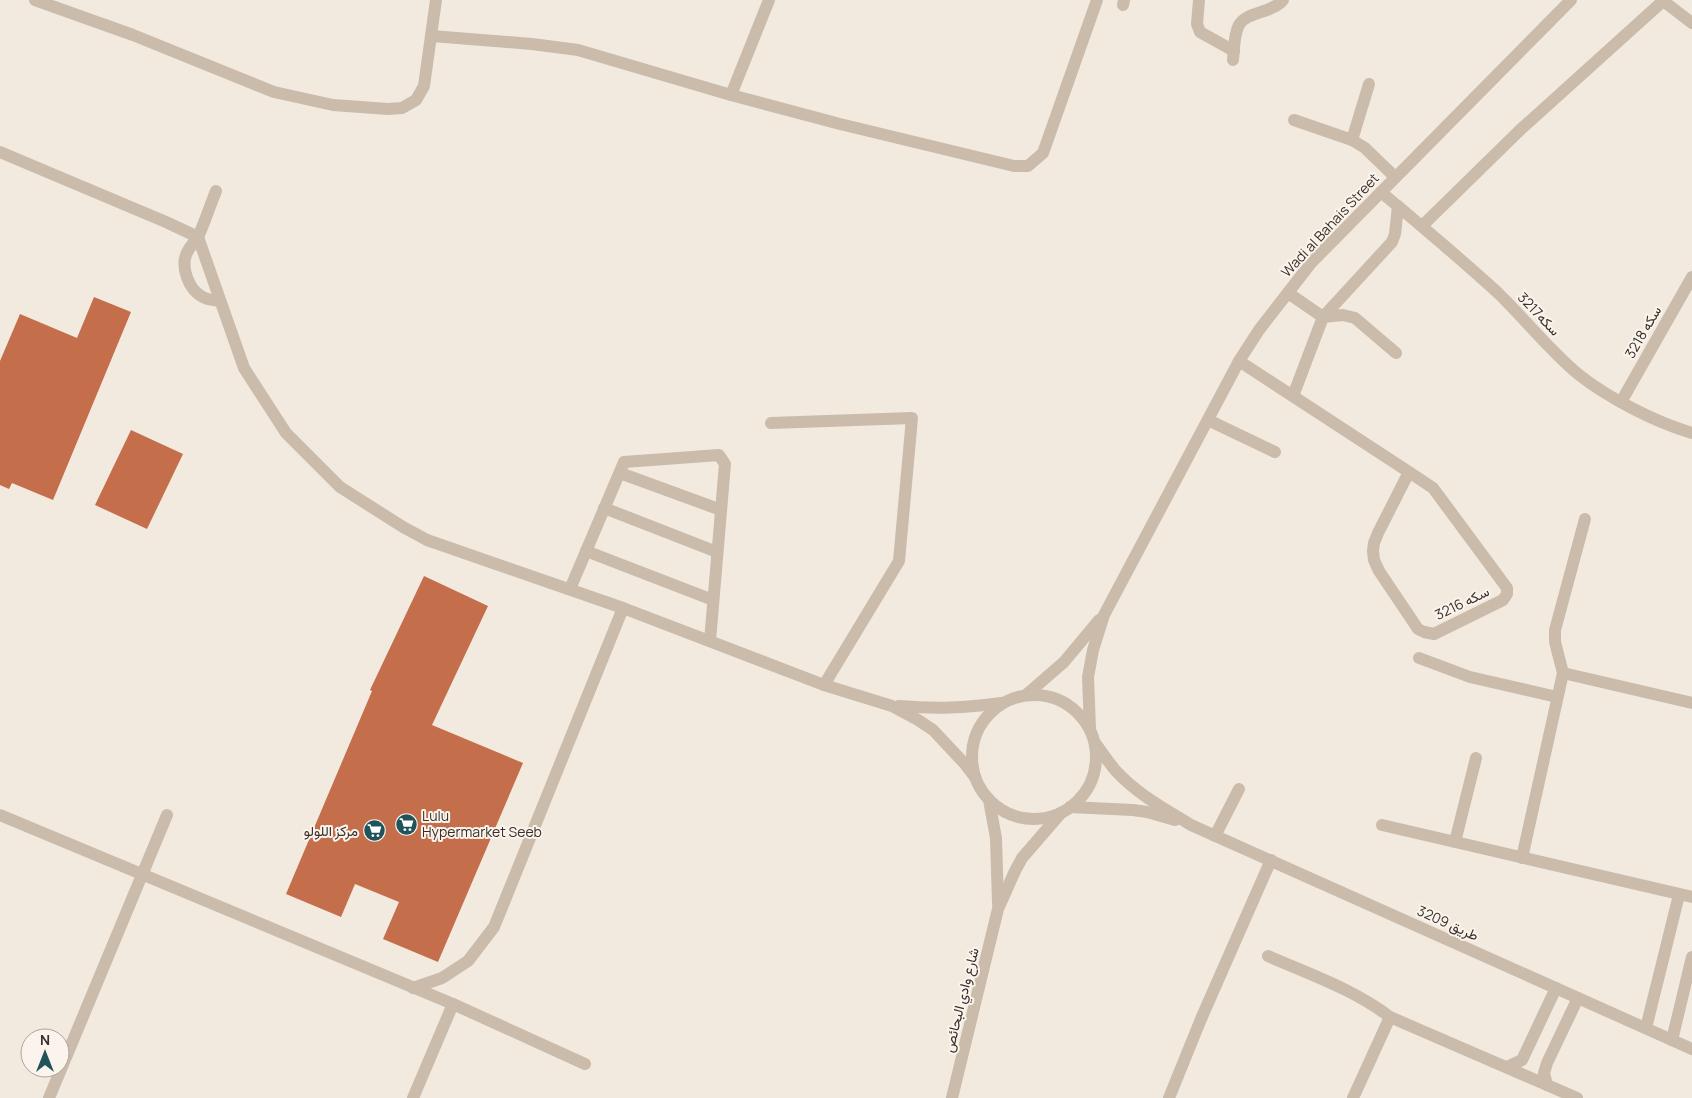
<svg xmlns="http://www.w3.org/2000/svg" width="1692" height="1098" font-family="Manrope,Vazirmatn,sans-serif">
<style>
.building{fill:#c46e4c}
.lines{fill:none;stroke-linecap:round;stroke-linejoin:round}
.minor{stroke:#cbbbab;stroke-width:12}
.labels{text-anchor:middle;stroke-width:4;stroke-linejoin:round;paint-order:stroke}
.street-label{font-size:14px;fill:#392f2a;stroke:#faf4ec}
.poi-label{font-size:14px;fill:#392f2a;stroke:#faf4ec;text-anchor:start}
</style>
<rect width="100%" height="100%" fill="#f2eadf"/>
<g class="building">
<path d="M94,297L131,312L53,500L12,483L9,489L0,485V361L20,314L77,338Z"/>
<path d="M131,430L183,454L147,529L95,505Z"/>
<path d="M424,576L488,606L432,725L523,763L438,962L383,939L399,902L355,884L341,917L286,894L372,691L370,690Z"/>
</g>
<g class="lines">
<g class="minor">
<path d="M35,0L133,35L274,92L333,105L388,109L402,108L416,100L424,86L436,0"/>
<path d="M1199,0L1197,24L1200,32L1234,51"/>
<path d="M1662,0L1692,23"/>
<path d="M1123,5L1124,0"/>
<path d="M432,36L532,44L578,50L731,95L840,124L1014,166H1028L1043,153L1097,0"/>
<path d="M1233,60C1234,49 1234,34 1239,25C1247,11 1271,14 1283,0"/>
<path d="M731,95L769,0"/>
<path d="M1294,120L1352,140L1365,148L1395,177"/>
<path d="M1352,140L1369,84"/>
<path d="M0,152L166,222L198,237L244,368L286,433L340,487L403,527L427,540L623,608L824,685L892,706L918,720L933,730L965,764L975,777"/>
<path d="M216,191C210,206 205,221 199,235C195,242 189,247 186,255C181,268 189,289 201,296C207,300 213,300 220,301"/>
<path d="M1381,192C1420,225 1460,258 1498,293C1525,319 1549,350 1578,374C1608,398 1655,422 1692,433"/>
<path d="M1422,226L1519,131L1663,1"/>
<path d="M1288,293L1323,317L1343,315L1355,318L1396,353"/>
<path d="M1239,361L1409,472L1433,488L1507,588V594L1503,600L1434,634L1424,632L1418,629L1379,571L1374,560L1373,551L1374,543L1378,533L1409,472"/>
<path d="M1293,396L1323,317L1392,242L1395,234L1398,206"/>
<path d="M1621,402L1692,277"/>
<path d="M1208,420L1275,452"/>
<path d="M771,423L912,418L899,561L824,685"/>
<path d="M620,473L721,510"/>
<path d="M604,508L717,552"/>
<path d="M586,551L713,600"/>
<path d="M570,589L624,462L719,455L725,464L710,641"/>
<path d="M1419,658L1470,677L1557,697"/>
<path d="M1563,673L1692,703"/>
<circle cx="1034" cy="757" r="62"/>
<path d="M1026,695L1064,662L1099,620"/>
<path d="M899,706C937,709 964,708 1001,703"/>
<path d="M1090,729L1088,677L1093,650L1104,615L1239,361L1259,330L1311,263L1571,0"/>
<path d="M1095,743C1102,752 1108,762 1116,771C1137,794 1165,809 1191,825L1692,1049"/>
<path d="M989,800L996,838L998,904"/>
<path d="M1070,807L1133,810L1147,812L1175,820"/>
<path d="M0,815L453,1004L585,1064"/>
<path d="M1382,825L1692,897"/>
<path d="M1215,836L1239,789"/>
<path d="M1455,842L1476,758"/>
<path d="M1522,858L1563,673L1555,642V630L1585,519"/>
<path d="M1268,956C1309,974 1353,989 1390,1017L1577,1098"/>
<path d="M413,988L442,978L468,961L494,927L623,608"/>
<path d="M1646,1028L1679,895"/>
<path d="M1672,1040L1692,957"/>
<path d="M1507,1067L1522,1060L1556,988"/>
<path d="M1547,1085L1544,1073L1547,1063L1578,998"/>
<path d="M49,1098L167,815"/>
<path d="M413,1098L453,1004"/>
<path d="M952,1098L998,909L1015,871L1022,858L1061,813"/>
<path d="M1169,1098L1201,1019L1271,860"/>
<path d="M1353,1098L1390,1017"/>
</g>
</g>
<defs>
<symbol id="supermarket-disc" viewBox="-11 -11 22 22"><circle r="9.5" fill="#20535a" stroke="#faf4ec"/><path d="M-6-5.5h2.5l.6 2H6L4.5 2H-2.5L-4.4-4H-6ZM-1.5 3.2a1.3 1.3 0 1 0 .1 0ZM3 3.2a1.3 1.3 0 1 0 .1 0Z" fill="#fff"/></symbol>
</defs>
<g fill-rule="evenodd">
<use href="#supermarket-disc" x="394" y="812" width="25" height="25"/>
<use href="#supermarket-disc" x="362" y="818" width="25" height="25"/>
</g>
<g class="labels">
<g class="street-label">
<text transform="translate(1330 225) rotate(-47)" y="5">Wadi al Bahais Street</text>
<text transform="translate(1539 314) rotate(46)" y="5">سكه3217</text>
<text transform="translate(1643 332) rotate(-60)" y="5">سكه 3218</text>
<text transform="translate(1462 603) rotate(-26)" y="5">سكه 3216</text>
<text transform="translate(1448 923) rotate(24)" y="5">طريق 3209</text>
<text transform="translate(961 1000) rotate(-76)" y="5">شارع وادي البحائص</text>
</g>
<g class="poi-label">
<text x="422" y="821">Lulu<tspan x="422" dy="16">Hypermarket Seeb</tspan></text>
<text x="358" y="836" text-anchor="end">مركز اللولو</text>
</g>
</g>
<g transform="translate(45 1053)"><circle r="24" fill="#faf4ec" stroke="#ada59e"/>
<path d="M0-4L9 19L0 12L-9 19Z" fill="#20535a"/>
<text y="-8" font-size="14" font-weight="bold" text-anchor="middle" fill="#392f2a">N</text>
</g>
</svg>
